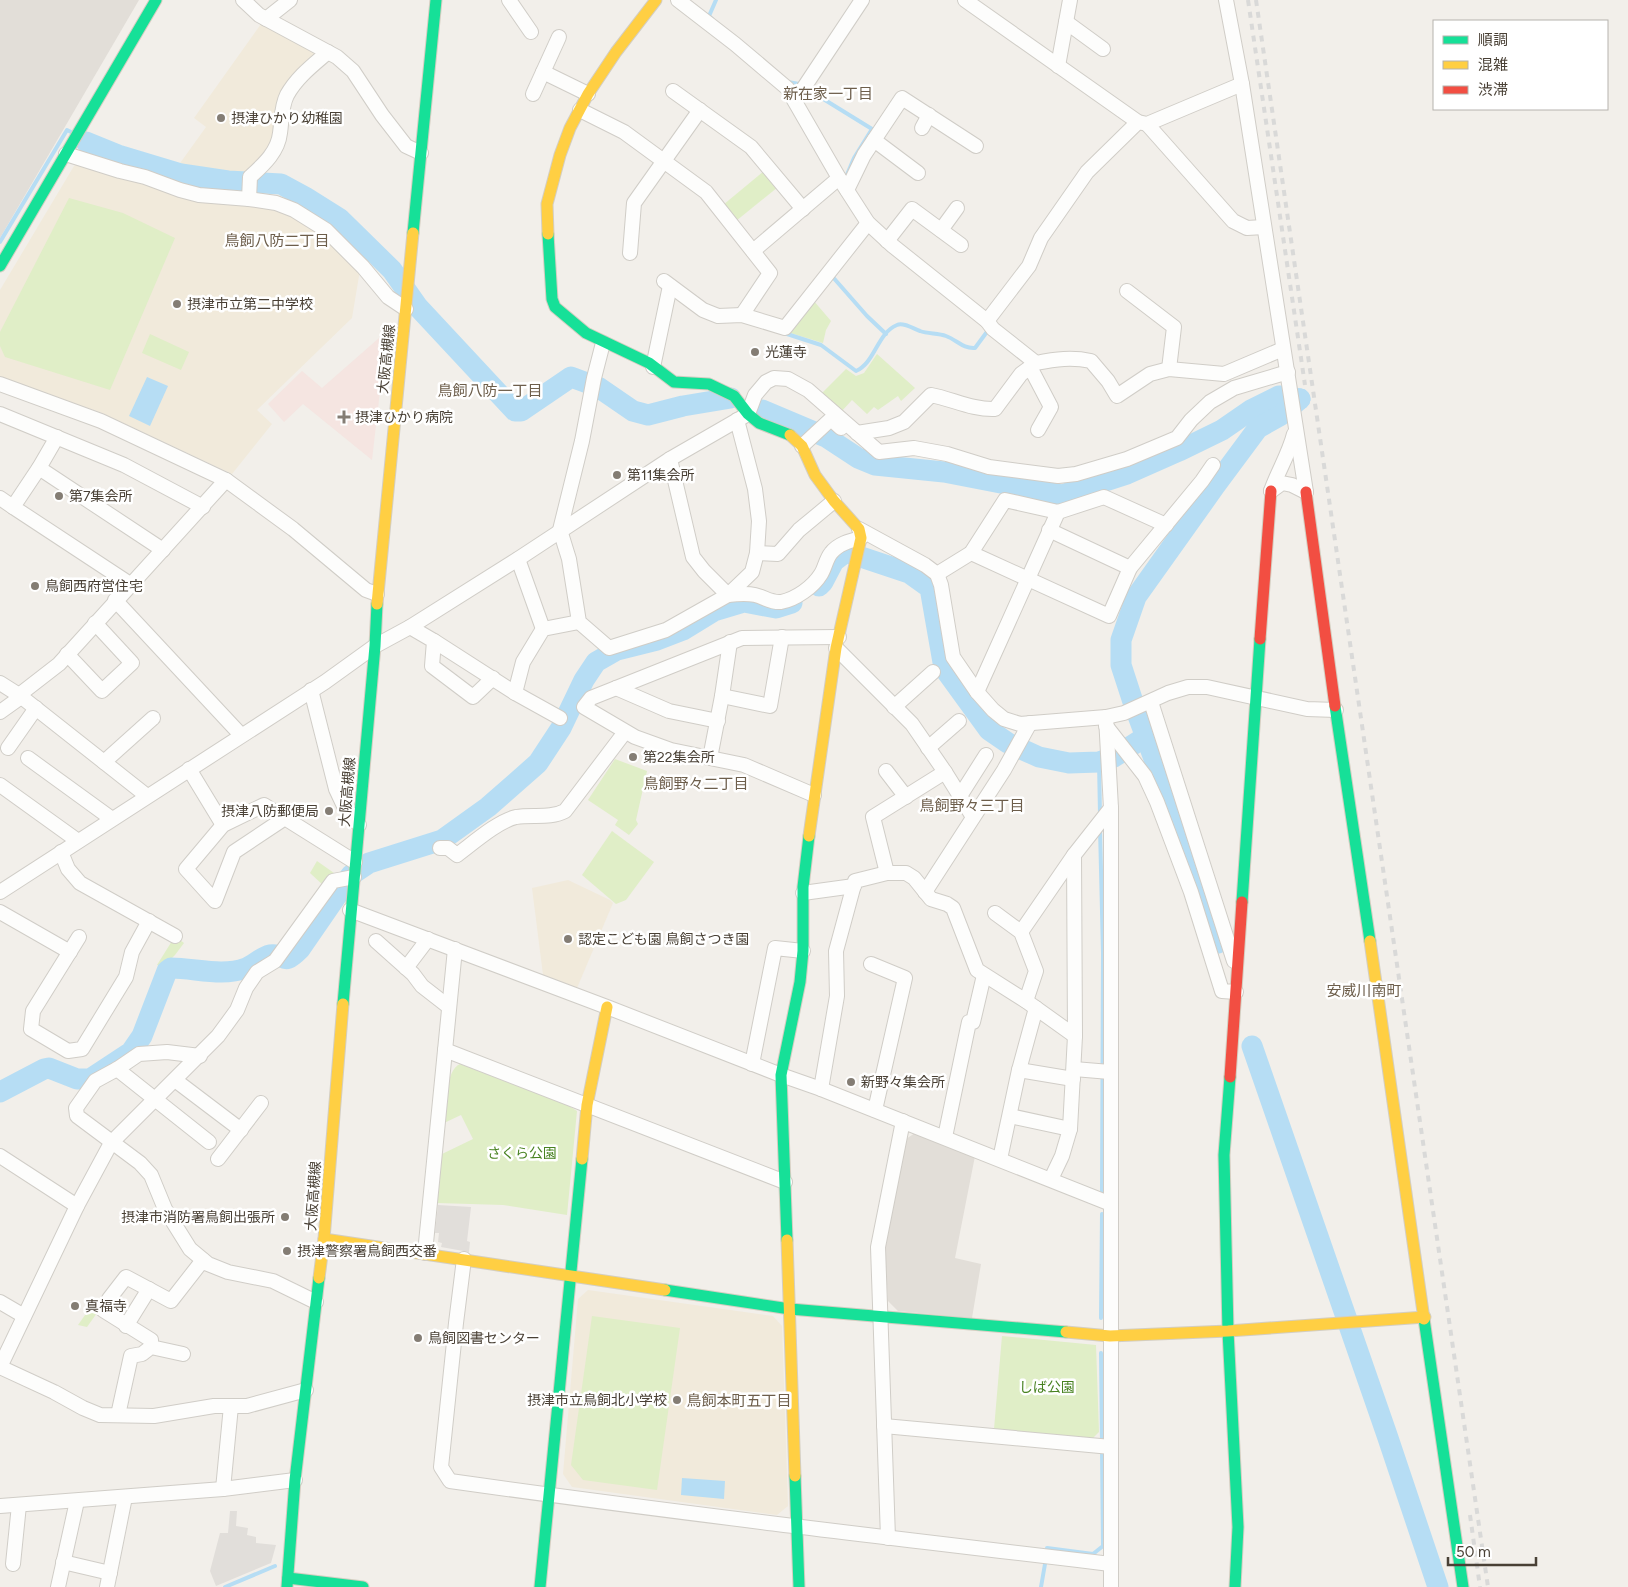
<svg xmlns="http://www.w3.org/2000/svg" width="1628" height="1587" font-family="Figtree,'Noto Sans JP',sans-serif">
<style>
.industrial{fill:#e2ded8}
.education{fill:#f1eadb}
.medical{fill:#f5e5e1}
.green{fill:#e0eec7}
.parking{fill:#e1deda}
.water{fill:#b6ddf4}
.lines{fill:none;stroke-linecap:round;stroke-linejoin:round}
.stream{stroke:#b6ddf4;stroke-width:4}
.river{stroke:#b6ddf4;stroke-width:21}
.street-casing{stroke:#d0cdc7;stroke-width:16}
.fast-casing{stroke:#d4cec1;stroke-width:13}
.slow-casing{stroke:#d4cec1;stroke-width:13}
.jam-casing{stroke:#d4cec1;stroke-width:13}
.street{stroke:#fdfdfc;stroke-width:14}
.fast{stroke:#16e098;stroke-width:11}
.slow{stroke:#ffcf43;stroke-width:11}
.jam{stroke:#f24e42;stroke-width:11}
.rail{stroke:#d9d9d8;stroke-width:4;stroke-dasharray:6 6;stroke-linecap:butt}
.poi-dot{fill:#847d74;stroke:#fff;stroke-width:2}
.labels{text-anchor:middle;stroke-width:5;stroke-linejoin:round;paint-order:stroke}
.poi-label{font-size:14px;fill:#494035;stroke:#fff;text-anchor:start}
.street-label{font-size:14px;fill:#494035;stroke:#fff}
.park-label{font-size:14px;fill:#488221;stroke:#fff}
.neighbourhood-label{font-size:15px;fill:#6d5e4b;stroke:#fff}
</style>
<rect width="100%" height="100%" fill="#f2efea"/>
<g class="industrial">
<path d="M0,0H139L0,238Z"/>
<path d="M915,1133L975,1156L955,1258L981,1264L972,1318L898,1311L888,1301L885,1250L906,1139Z"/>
</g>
<g class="education">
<path d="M261,24L317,54L302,67L272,147L244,179L205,174L178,166L206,127L194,118Z"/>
<path d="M82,162L293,214L323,233L360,270L352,318L257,410L272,424L232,474L102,413L0,377V290L74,166Z"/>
<path d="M568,880L610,900L613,903L577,988L543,975L532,888Z"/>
<path d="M588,1290L773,1316L782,1326L788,1506L777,1515L572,1487L563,1474L578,1299Z"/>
</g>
<path class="medical" d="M387,331L372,460L303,404L284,422L268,404L302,371L322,388Z"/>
<g class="green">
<path d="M764,171L778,187L736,221L723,205Z"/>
<path d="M69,198L123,213L175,238L110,390L5,357L0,346V332Z"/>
<path d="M813,300L831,321L826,330L823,343L787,332Z"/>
<path d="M150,334L189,352L181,370L142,353Z"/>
<path d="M877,354L915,388L901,401L898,396L878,410L874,407L867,414L852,400L840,413L821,394L846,369L856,376L864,373Z"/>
<path d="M615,759L647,771L636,820L638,824L629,835L615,825L618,820L588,800Z"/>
<path d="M612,831L654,862L626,900L616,904L582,875Z"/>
<path d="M317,861L334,873L324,886L310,873Z"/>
<path d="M177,938L184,943L175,955L163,967L157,965L172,941Z"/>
<path d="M460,1064L569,1106L577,1111L567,1215L503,1205L437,1203L442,1154L473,1139L461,1115L444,1123C446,1108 445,1070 460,1064Z"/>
<path d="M95,1301L102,1306L87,1327L78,1325Z"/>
<path d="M592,1316L680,1328L657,1490L583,1480L571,1465Z"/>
<path d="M1002,1336L1096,1345L1099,1432L1093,1438L994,1429Z"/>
</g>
<g class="parking">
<path d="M438,1205L471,1207L467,1241L470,1242L469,1252L441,1247L442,1243L438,1242L439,1233H435Z"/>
<path d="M230,1511H237L236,1526L248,1528L247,1535L256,1537V1543L276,1545L271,1563L216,1586L210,1571L220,1533H228Z"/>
</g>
<g class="water">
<path d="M147,377L168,386L150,426L129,416Z"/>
<path d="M682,1478L725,1481L724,1499L681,1495Z"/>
</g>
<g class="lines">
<g class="stream">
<path d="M712,19L709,16L716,0"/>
<path d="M788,82L799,84L872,129L854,158L846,177"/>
<path d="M0,242L67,130L71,132"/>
<path d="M831,275L867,316L886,334"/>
<path d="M784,333L821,345L856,371C875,363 877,333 897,325C903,322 914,329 920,331C928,334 938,333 946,336C957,340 963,349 975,348L989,329"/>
<path d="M1099,762L1100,814"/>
<path d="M1100,828L1103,953L1102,1191"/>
<path d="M1101,1318L1102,1214"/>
<path d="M1101,1353L1102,1443"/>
<path d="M1047,1551V1548L1093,1554L1103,1546L1102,1450"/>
<path d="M225,1587L275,1566"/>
<path d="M1041,1587L1045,1564"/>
</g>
<g class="river">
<path d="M86,142L118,155L181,174L228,181L281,184L305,197L340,219L392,270L418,307L515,411H521L571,377L598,387L633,411L648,415L683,406L731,398"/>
<path d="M762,410L826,437L858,458L875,465L944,472L1062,495L1127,474L1179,451L1222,430L1251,410L1279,396L1300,399"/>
<path d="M819,586L823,582L834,561L846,552L909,573L930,588L944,668L989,730L1008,743L1039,757L1069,763L1099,762L1114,757L1145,737"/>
<path d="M1218,943L1178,823L1134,705L1121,665V640L1136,597L1215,486L1258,428L1281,415L1300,399"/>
<path d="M1252,1046L1387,1435L1438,1587"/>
<path d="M0,1092L44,1069L49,1068L77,1079H90L131,1052L142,1036L167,971L171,968C195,968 222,977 246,968C254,965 261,957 270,955C287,953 281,968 300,949L351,875L369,863L442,840L488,807L538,763L561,728L584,680L596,662L617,650L657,640L683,630L714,611L744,602L776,608L792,603"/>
</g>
<defs>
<g id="street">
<path d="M243,0L259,15L337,57L353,71L382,115L406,146L421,153"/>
<path d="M509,0L531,32"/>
<path d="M678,0L735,44L787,88L839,178L868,223L893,246L987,321L993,329L1036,363C1056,359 1072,357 1091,361L1108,381L1117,396L1150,374L1169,369L1224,374L1283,349"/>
<path d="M965,0L1138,122L1147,124L1242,84"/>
<path d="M1226,0L1242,84L1306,492"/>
<path d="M266,19L290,0"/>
<path d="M1066,22L1103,49"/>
<path d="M1058,66L1070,0"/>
<path d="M543,72L588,94"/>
<path d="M673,91L751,147L803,209"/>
<path d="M533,94L559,37"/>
<path d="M795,101L862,0"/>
<path d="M580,110L624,132L706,192L770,273L742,315"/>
<path d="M1147,124L1233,221L1247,228L1264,227"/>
<path d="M922,128L929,115"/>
<path d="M874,140L918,173"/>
<path d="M66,154L120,171L145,177L180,190L199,195L249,199L276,203L294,210L326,230L363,267L388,297L406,309"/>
<path d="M847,190L864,155L902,98L976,146"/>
<path d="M249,199L250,177C263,165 278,152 280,133C282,120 281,107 287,95C297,77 313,65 328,52"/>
<path d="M941,230L957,208"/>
<path d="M887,241L912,209L961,245"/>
<path d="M753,251L839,178"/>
<path d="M630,253L634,203L700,110"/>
<path d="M664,281L703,310L718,316L742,315L785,328L868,223"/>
<path d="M1127,291L1174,327L1169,369"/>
<path d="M987,321L1029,266L1041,238L1087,172L1138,122"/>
<path d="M603,343L594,378L582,441L560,530L569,559L579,622L609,648L666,630L728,595L752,572L757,553L759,521L755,489L737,420"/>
<path d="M653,367L670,286"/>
<path d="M1030,367L1051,407L1038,430"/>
<path d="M0,384L101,421L226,480"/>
<path d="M0,414L124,465L203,507"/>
<path d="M857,433L889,428L904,422L931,395C952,399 973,410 995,409L1021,374L1036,363"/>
<path d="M802,446L831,419L841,428"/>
<path d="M670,459L693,557L704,571L728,595C737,594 746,593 755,595C764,597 771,603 781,602C796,599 813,587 821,574C825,568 826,559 831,553C838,544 849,541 861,538"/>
<path d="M39,468L57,437"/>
<path d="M1271,491C1278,471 1289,454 1294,434"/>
<path d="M1271,491L1282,483L1292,485L1306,492"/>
<path d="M0,498L13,507"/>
<path d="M859,529L925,565L937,574L941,585L953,657L977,692L993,710L1004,719L1020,724L1106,717L1124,713L1168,693L1188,687H1207L1307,709L1336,710"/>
<path d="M1049,530L1130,568"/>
<path d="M757,553L778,554L799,530L834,501"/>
<path d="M971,553L1109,616L1130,568L1202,481L1213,465"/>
<path d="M518,559L543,629"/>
<path d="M937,574L971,553L1005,500L1058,512L1104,497L1166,525"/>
<path d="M130,584L13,507L39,468L163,550"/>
<path d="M115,600L241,735"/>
<path d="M410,627L434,641L432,666L473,697L493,678"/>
<path d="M434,641L515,693L560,718"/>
<path d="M836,648L912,724L945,772L973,817"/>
<path d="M67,654L102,691L132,663L95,623"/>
<path d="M0,683L19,695L147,796"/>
<path d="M616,688L669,711L718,721"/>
<path d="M311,690L336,789L344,806L359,825"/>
<path d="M977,692L1058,512"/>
<path d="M515,693L523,662L543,629L579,622"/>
<path d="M19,695L59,664L226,480L293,529L366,590L377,594"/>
<path d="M722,696L770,706L782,637"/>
<path d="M1151,702L1234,961"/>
<path d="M894,707L933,672"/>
<path d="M0,712L21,697"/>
<path d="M1106,717L1111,808V1587"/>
<path d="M1106,726L1145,776L1157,802L1191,892L1222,991L1236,992"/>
<path d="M8,748L36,708"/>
<path d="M928,748L959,721"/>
<path d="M28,758L112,819"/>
<path d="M710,758L722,696L730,642"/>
<path d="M104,762L153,718"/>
<path d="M189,769L223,825"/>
<path d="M886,771L906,797"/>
<path d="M945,772L873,817L887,873H906L914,878L931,899L947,904L953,908L977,970L1026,1001L1075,1036"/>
<path d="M0,785L78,841"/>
<path d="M814,795L744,765L671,750L635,737L584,707L591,698L742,638L839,637"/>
<path d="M960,796L986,755"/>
<path d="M285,818L234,852L215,901L186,869L223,825L264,805L355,862"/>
<path d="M440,848H448L457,855C472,844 498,821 516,817C532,814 550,819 565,811L625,732"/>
<path d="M61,852L68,869L80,883L175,936"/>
<path d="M0,892L325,682L375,646L410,627L518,559L670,459L748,414L755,395L766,382L774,378L788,379L808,390L879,452L914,448L947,454L989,467L1058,476L1076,474L1127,459L1177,438L1191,420L1210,402L1234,388L1288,372"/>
<path d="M925,892L1004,770L1030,723"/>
<path d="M803,893L854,886"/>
<path d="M350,910L607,1007L781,1075L821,1089L1111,1204"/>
<path d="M0,912L70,952"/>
<path d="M995,913L1021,932L1036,971L1026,1001"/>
<path d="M1021,932L1074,855L1111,808"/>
<path d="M79,937L33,1011L31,1029L68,1051L82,1049L126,977L132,952L149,921"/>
<path d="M376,941L413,974L422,986L449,1007"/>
<path d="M871,964L905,978L875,1110"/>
<path d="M406,968L428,939"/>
<path d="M445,1050L785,1182"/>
<path d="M200,1056L167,1052L139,1054L117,1069L95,1081L76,1108L77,1116L140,1163L151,1175L165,1209L190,1249L208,1264L228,1272L273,1281L316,1302"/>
<path d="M752,1064L775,948L803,951"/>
<path d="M117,1069L209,1142"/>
<path d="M1074,1069L1110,1072"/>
<path d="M1019,1070L1073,1079"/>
<path d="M175,1080L241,1130"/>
<path d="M821,1089L837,996L836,951L855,881L887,873"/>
<path d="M1010,1116L1070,1129"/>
<path d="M945,1137L969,1022H973L984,975"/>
<path d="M0,1156L77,1206"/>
<path d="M218,1159L261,1103"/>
<path d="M1000,1159L1019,1070L1036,1008"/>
<path d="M1051,1179L1062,1156L1070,1129L1075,1036L1074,855"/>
<path d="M425,1253L455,949"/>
<path d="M464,1259L456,1323L441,1467L450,1481C670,1512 891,1538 1111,1564"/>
<path d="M109,1299L126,1277L171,1301L203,1260"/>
<path d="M0,1302L24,1316"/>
<path d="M103,1310L151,1340V1347"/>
<path d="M126,1326L149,1289"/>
<path d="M0,1367L77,1206L111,1143L218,1036L237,1010L246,988L257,972L275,961L333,881L354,877"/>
<path d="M0,1367L54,1392L83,1408L100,1415L154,1416L214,1406H247L306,1390"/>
<path d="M118,1415L131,1356L142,1354L151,1347L183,1354"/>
<path d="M884,1426L1111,1447"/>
<path d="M223,1489L231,1406"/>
<path d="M0,1506L223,1489L295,1480"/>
<path d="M888,1538L878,1247L903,1121"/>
<path d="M63,1562L110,1573"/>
<path d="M13,1564L19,1505"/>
<path d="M58,1587L77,1501"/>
<path d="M107,1587L125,1497"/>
</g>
<g id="fast">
<path d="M413,233L436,0"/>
<path d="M548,234L552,299L555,307L586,333L649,363L674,382L709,384L734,396L748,414L759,423L790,435"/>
<path d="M0,266L156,0"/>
<path d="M1335,706L1370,941"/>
<path d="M1242,902L1260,639"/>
<path d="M343,1004L375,646L377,604"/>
<path d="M1230,1077L1224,1155L1228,1331L1238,1527L1235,1587"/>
<path d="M787,1240L781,1075L800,982L803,951V887L809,836"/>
<path d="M665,1290L790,1309L1066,1332"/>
<path d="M1424,1319L1463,1587"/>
<path d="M795,1476L799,1587"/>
<path d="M288,1578L363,1587"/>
<path d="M287,1587L295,1480L319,1278"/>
<path d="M540,1587L582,1159"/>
</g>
<g id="slow">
<path d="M548,234L547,204L560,155L570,128L588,94L616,52L656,0"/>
<path d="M790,435L802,446L815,475L834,501L859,529L861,538L836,648L809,836"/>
<path d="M377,604L413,233"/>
<path d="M1370,941L1424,1319"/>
<path d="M582,1159L587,1105L607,1007"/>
<path d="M324,1239L665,1290"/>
<path d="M787,1240L795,1476"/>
<path d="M319,1278L324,1239L343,1004"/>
<path d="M1066,1332L1110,1336L1228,1331L1425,1317"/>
</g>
<g id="jam">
<path d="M1306,492L1335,706"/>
<path d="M1260,639L1271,491"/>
<path d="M1230,1077L1242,902"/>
</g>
</defs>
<use href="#street" class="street-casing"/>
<use href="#fast" class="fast-casing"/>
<use href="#slow" class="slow-casing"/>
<use href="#jam" class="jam-casing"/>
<use href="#street" class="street"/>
<use href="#fast" class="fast"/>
<use href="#slow" class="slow"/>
<use href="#jam" class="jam"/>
<g class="rail">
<path d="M1248,0L1305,385"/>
<path d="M1256,0L1488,1587"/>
<path d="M1470,1515L1480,1587"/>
</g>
</g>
<g class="poi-dot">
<circle cx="221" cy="118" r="5"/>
<circle cx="177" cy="304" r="5"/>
<circle cx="755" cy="352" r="5"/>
<path d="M341.5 409.5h5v5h5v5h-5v5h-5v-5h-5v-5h5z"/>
<circle cx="617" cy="475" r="5"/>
<circle cx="59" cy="496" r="5"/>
<circle cx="35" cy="586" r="5"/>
<circle cx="633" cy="757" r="5"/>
<circle cx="329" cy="811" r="5"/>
<circle cx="568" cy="939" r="5"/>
<circle cx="851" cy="1082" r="5"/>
<circle cx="285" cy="1217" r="5"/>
<circle cx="287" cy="1251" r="5"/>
<circle cx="75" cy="1306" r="5"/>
<circle cx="418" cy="1338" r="5"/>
<circle cx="677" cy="1400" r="5"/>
</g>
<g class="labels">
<g class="poi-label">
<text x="231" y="123">摂津ひかり幼稚園</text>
<text x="187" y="309">摂津市立第二中学校</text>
<text x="765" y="357">光蓮寺</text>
<text x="355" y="422">摂津ひかり病院</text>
<text x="627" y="480">第11集会所</text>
<text x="69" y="501">第7集会所</text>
<text x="45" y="591">鳥飼西府営住宅</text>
<text x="643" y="762">第22集会所</text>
<text x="319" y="816" text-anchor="end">摂津八防郵便局</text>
<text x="578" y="944">認定こども園 鳥飼さつき園</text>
<text x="861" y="1087">新野々集会所</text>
<text x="275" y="1222" text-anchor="end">摂津市消防署鳥飼出張所</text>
<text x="297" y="1256">摂津警察署鳥飼西交番</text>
<text x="85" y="1311">真福寺</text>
<text x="428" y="1343">鳥飼図書センター</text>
<text x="667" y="1405" text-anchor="end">摂津市立鳥飼北小学校</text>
</g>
<g class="street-label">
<text transform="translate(386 359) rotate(-84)" y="5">大阪高槻線</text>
<text transform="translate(347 792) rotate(-85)" y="5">大阪高槻線</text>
<text transform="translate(313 1196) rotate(-86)" y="5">大阪高槻線</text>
</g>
<g class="park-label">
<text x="522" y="1158">さくら公園</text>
<text x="1047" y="1392">しば公園</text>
</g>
<g class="neighbourhood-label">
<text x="828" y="99">新在家一丁目</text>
<text x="277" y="246">鳥飼八防二丁目</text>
<text x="490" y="396">鳥飼八防一丁目</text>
<text x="696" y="789">鳥飼野々二丁目</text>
<text x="972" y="811">鳥飼野々三丁目</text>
<text x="1364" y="996">安威川南町</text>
<text x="739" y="1406">鳥飼本町五丁目</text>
</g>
</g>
<rect x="1433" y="20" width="175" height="90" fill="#ffffff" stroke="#b6b3ae"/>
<rect x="1443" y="36" width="25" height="8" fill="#16e098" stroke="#b6b3ae"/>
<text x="1478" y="45" font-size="15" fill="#494035">順調</text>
<rect x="1443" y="61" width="25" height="8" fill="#ffcf43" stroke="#b6b3ae"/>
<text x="1478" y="70" font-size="15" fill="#494035">混雑</text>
<rect x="1443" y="86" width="25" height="8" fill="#f24e42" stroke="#b6b3ae"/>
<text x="1478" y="95" font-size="15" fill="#494035">渋滞</text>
<path d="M1448 1557v8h88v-8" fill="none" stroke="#494035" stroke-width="2.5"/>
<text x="1456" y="1557" font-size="15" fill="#494035" stroke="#ffffff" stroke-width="4" paint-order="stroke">50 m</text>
</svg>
